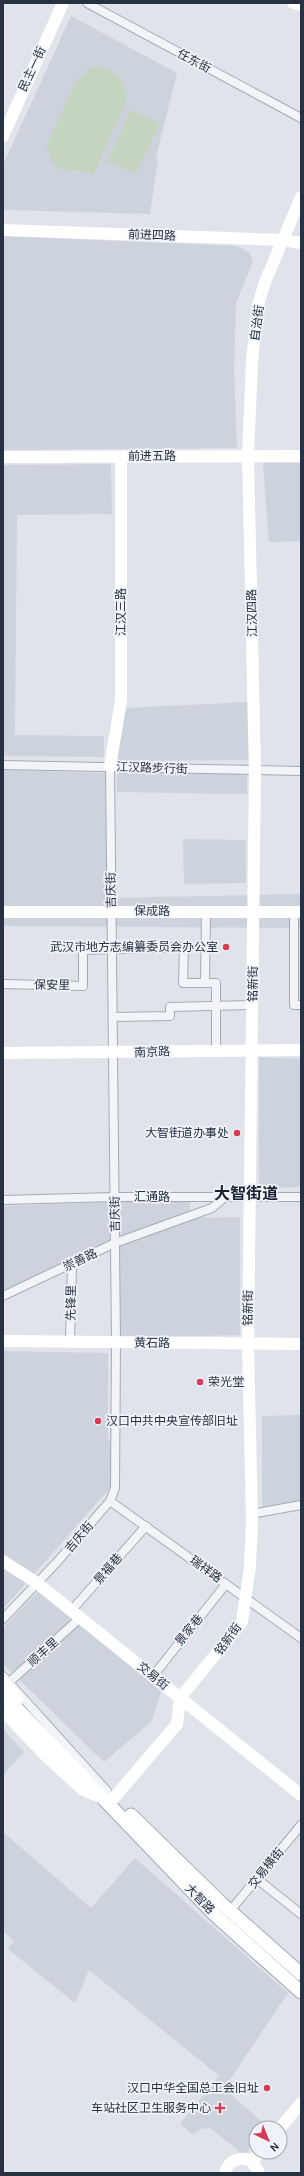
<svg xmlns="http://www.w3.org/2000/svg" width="304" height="2176" font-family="Karla,'Noto Sans SC',sans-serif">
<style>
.built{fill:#cdd3dc}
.green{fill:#c5d4c0}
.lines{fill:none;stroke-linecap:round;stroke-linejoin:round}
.street-casing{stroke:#a5abb4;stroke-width:10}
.primary-casing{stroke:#9ea8b6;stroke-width:15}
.street{stroke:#f3f4f8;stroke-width:8}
.secondary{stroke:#fff;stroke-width:12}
.primary{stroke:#fff;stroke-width:13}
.poi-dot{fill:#d73c56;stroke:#eff3f7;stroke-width:1.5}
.labels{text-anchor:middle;stroke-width:3.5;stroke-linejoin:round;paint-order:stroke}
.street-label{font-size:12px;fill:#273142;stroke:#eff3f7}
.poi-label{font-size:12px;fill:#273142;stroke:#eff3f7;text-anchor:end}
.district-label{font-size:16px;font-weight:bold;fill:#192233;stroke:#eff3f7}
</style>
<rect width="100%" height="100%" fill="#e0e4ea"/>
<g class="built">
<path d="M71,16L177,73L156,157L158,160L150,214L5,210L3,206V165Z"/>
<path d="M3,236L236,246L249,252L253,261L236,303L234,370L237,448L3,450Z"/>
<path d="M263,463H301V541L269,542Z"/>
<path d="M111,464L112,514L17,515L15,735L104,736V757L3,756V465Z"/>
<path d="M247,702L249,760L116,761L126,708Z"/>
<path d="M3,770L105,773L107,898L301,894V928L3,926Z"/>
<path d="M117,771L247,774V794L117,792Z"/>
<path d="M183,839L246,840V883L184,884Z"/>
<path d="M259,1057L301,1059V1187L259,1188Z"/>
<path d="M119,1201L190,1202V1212L121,1237Z"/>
<path d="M110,1202V1240L3,1291V1206Z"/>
<path d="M240,1217V1335L120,1338L119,1247L193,1218Z"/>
<path d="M3,1351L108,1353V1437L111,1443L112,1486L3,1609Z"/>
<path d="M301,1415V1502L262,1509V1416Z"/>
<path d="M38,1591L161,1691L152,1721L104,1762L3,1664V1628Z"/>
<path d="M3,1729L24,1752L3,1775Z"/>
<path d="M3,1832L91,1908L135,1858L288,1993L227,2084L232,2088L229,2093L268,2127L256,2128V2140L244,2155L210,2128L201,2129L193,2135L180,2124L219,2076L89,1970L75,2003L8,1949L14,1941L3,1931Z"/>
</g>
<g class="green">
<path d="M100,67C121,71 129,88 124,107L93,175C71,166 53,180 47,145L75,83L88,69Z"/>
<path d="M131,110L160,123L136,174L107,161Z"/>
</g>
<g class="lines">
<defs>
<g id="street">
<path d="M87,3L301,118"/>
<path d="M3,765L301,771"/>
<path d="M294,912V1005H301"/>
<path d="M205,983L206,912"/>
<path d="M3,984L83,986V950L184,947L183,983H216V1050"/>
<path d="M113,1017L170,1016V1007L252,1005"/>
<path d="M3,1200L115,1197H301"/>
<path d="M3,1296L115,1243L212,1208L224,1198"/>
<path d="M70,1342L72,1264"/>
<path d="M110,1501L301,1638"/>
<path d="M251,1514L301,1505"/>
<path d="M71,1611L146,1526"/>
<path d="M3,1619L58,1561L110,1501L115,1488L116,1342L110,766"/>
<path d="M3,1676L107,1791"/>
<path d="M153,1676L226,1584"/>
<path d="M5,1686L80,1618"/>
<path d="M257,1879L301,1914"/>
<path d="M230,1911L301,1825"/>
</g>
<g id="primary">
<path d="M3,1683L17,1699"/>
<path d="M3,1694L214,1914L301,1992"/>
<path d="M131,1815L221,1903L301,1974"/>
</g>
</defs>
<use href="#street" class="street-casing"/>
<use href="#primary" class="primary-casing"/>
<use href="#street" class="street"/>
<g class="secondary">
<path d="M293,3L301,5"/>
<path d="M3,136L63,3"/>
<path d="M3,230L283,240L301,243"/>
<path d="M3,457L301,456"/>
<path d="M110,766L121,701V457"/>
<path d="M3,912H301"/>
<path d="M3,1053L301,1050"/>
<path d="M3,1341L301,1344"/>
<path d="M3,1561L37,1583L301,1795"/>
<path d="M3,1711L47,1757L82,1789L102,1798"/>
<path d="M113,1799L177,1724L180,1698L242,1622L250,1566L252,1520L248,1344L255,771L248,456L252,361L258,305L265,282L301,197"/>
<path d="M280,2128L301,2103"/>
<path d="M252,2161L260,2152"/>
<path d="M225,2173C228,2160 240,2156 252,2161L259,2173"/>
</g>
<use href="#primary" class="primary"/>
</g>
<g class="poi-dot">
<circle cx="226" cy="947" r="4"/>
<circle cx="237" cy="1133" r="4"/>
<circle cx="200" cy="1382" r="4"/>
<circle cx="98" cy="1421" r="4"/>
<circle cx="267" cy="2088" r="4"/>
<path d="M218 2102h4v4h4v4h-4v4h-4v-4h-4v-4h4z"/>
</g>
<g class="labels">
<g class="street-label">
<text transform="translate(194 61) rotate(28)" y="4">任东街</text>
<text transform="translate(32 69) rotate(-65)" y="4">民主一街</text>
<text transform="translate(152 235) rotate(2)" y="4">前进四路</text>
<text transform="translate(257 323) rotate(-82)" y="4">自治街</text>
<text x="152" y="460">前进五路</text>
<text transform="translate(121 612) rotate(-90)" y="4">江汉三路</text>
<text transform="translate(252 613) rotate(-91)" y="4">江汉四路</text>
<text transform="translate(152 768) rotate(2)" y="4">江汉路步行街</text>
<text transform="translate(111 890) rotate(-91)" y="4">吉庆街</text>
<text transform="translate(152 911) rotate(1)" y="4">保成路</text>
<text transform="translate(253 984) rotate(-89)" y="4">铭新街</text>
<text transform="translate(52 985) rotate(1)" y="4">保安里</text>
<text transform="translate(152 1052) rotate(-2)" y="4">南京路</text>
<text x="152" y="1201">汇通路</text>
<text transform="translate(115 1214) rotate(-91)" y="4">吉庆街</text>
<text transform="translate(80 1260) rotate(-25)" y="4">崇善路</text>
<text transform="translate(71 1303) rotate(-89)" y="4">先锋里</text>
<text transform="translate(248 1308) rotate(-89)" y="4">铭新街</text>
<text transform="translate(152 1343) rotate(1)" y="4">黄石路</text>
<text transform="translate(79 1537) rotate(-49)" y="4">吉庆街</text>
<text transform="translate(108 1569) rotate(-49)" y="4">景福巷</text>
<text transform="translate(206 1569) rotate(36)" y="4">瑞祥路</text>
<text transform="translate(189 1630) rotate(-51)" y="4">景家巷</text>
<text transform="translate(228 1639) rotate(-54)" y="4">铭新街</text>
<text transform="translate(43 1652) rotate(-42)" y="4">顺丰里</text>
<text transform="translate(153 1676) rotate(39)" y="4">交易街</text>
<text transform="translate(266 1868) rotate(-51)" y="4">交易横街</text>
<text transform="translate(200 1899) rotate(46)" y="4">大智路</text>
</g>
<g class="poi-label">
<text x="218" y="951">武汉市地方志编纂委员会办公室</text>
<text x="229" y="1137">大智街道办事处</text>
<text x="208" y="1386" text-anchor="start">荣光堂</text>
<text x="106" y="1425" text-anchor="start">汉口中共中央宣传部旧址</text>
<text x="259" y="2092">汉口中华全国总工会旧址</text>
<text x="211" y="2112">车站社区卫生服务中心</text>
</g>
<g class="district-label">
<text x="246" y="1199">大智街道</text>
</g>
</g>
<rect width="304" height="2176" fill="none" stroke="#273142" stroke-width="8"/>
<g transform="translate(268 2140) rotate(137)"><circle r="19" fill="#eff3f7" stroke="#9fa5af"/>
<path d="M0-3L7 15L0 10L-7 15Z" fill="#d73c56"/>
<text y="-6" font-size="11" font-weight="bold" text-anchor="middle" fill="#273142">N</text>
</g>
</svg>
